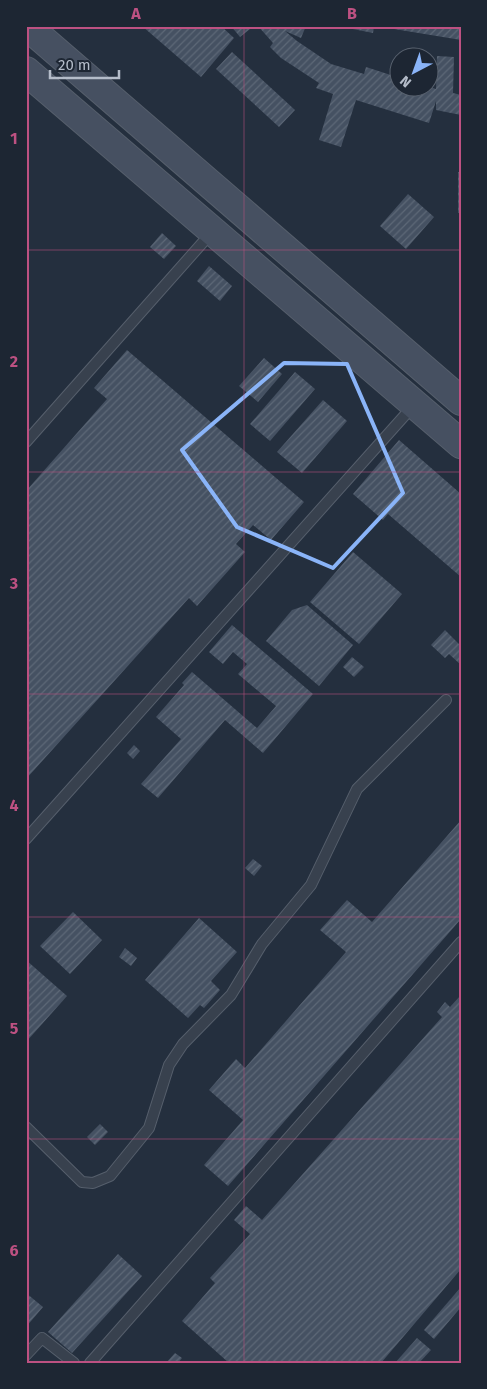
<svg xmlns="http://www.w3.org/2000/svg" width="487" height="1389" font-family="'Fira Sans',sans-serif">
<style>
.building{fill:url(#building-hatch)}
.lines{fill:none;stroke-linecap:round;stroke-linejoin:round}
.service-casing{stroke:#565f6c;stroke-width:12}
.secondary-casing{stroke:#565f6c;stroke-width:30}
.service{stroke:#38414e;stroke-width:10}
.secondary{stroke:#465061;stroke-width:28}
.marked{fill:none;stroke:#8ab4f8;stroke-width:4;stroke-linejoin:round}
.grid{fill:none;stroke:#bd5182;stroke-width:1;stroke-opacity:0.55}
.neatline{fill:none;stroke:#bd5182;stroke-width:2}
.grid-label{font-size:16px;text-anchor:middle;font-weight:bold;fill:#bd5182}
</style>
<defs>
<pattern id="building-hatch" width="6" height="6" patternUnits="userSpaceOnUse" patternTransform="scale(1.25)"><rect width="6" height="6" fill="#455162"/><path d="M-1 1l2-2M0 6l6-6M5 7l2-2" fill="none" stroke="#5d6877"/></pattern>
</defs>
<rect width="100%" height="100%" fill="#242f3e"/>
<g class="building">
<path d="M142,26H221L234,38L201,77Z"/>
<path d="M231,26H248L250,29L240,37Z"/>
<path d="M258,26H306L301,38L285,31L297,41L331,64L364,74L366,67L400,78V88L430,87L436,89L437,56L454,57L453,93L461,95V115L436,110V101L429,123L356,100L341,147L319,140L333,94L316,88L319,83L281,58L270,47L273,43Z"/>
<path d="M338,26H374L373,33Z"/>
<path d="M382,26H461V40L382,27Z"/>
<path d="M232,52L295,110L279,127L216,69Z"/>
<rect x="458" y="172" width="3" height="41"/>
<path d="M408,194L434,217L406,249L380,226Z"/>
<path d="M162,233L176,246L164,259L150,247Z"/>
<path d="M209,266L232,286L220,301L197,281Z"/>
<path d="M127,350L304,502L271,540L253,525L236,544L245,552L197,606L189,598L26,779V491L107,399L94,388Z"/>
<path d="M264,358L282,374L258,402L239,386Z"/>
<path d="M295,372L315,389L270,441L250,424Z"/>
<path d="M323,400L347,421L302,473L277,452Z"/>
<path d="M399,440L461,494V577L388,514L383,520L353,494Z"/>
<path d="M353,552L402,594L359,644L310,602Z"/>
<path d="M307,605L353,645L319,686L266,641L292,610Z"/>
<path d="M232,625L313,694L263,753L225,720L158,798L141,784L181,739L156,717L184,685L182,683L192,672L257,728L276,706L238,674L247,664L233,652L223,664L209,652Z"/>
<path d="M445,630L459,644L461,642V665L449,654L445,658L431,645Z"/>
<path d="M352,657L364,667L354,677L343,667Z"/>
<path d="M134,745L140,751L133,759L127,753Z"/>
<path d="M461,820V919L228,1186L204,1165L243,1120L209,1090L236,1059L245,1068L346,952L320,930L347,900L372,922Z"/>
<path d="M253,859L262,866L254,876L245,868Z"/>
<path d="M73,912L102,940L70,974L40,946Z"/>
<path d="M199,918L237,952L211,981L220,990L204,1008L200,1005L188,1018L145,980Z"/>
<path d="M125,948L137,958L131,966L119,957Z"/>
<path d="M26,960L67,996L26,1042Z"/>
<path d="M461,995V1269L381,1363H229L182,1321L215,1283L210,1278L250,1234L234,1220L246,1206L262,1220L442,1017L437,1012L445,1002L450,1007Z"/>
<path d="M100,1124L108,1132L95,1145L87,1137Z"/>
<path d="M118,1254L142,1276L72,1353L48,1332Z"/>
<path d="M461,1287V1307L434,1339L424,1330Z"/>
<path d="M26,1293L43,1307L26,1327Z"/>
<path d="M417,1338L431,1350L419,1363H395Z"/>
<path d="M175,1353L182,1358L178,1363H166Z"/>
</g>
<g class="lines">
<defs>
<g id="service">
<path d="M26,442L212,232"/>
<path d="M26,839L414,405"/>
<path d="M26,1127L82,1182L93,1183L110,1176L149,1128L169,1065L183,1044L231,995L262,944L311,885L357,789L446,700"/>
<path d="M26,1355L42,1338L74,1363"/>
<path d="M90,1363L461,942"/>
</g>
<g id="secondary">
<path d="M27,26L461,401"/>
<path d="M26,71L461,444"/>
</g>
</defs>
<use href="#service" class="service-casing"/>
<use href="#secondary" class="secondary-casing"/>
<use href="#service" class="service"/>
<use href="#secondary" class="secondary"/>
</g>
<path class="marked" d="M284,363L347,364L403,493L333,568L237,527L182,450Z"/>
<path class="grid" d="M244,26V1363M26,250H461M26,472H461M26,694H461M26,917H461M26,1139H461"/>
<rect width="487" height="1389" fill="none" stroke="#1d2633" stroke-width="55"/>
<g transform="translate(414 72) rotate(221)"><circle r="24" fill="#1d2633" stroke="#59626f"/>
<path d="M0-4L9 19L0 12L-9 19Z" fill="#8ab4f8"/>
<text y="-8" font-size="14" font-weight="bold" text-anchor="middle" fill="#b4bcc9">N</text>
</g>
<path d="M50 70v8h69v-8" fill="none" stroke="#b4bcc9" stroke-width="2.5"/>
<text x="58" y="70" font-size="15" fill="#b4bcc9" stroke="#1d2633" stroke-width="4" paint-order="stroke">20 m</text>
<rect x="28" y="28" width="432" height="1334" class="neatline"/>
<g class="grid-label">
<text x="136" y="19">A</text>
<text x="352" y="19">B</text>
<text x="14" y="144">1</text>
<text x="14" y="367">2</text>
<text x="14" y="589">3</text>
<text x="14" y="811">4</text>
<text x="14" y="1034">5</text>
<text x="14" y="1256">6</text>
</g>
</svg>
